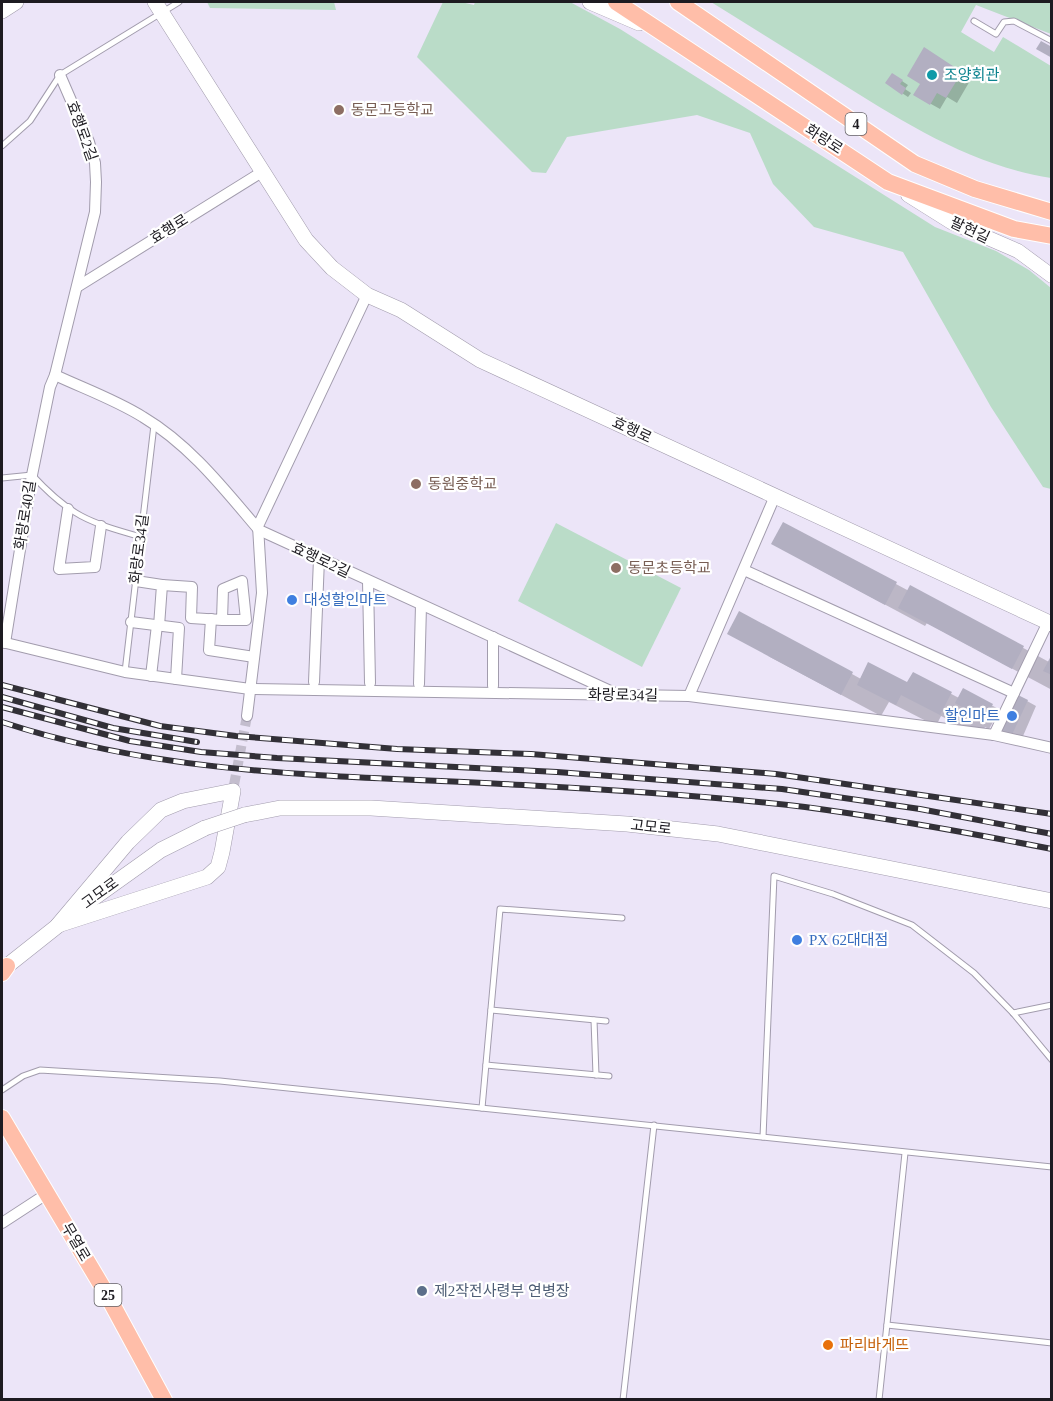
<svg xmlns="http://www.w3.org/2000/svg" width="1053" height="1401" font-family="'Times New Roman','Noto Sans KR',serif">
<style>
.green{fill:#badcc8}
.shadow{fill:#0003}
.building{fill:#b2afc1}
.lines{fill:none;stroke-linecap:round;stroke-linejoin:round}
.minor-tunnel{stroke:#c3bdcd;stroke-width:10;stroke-dasharray:10 5;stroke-linecap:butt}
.service-casing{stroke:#a29cad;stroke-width:7}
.minor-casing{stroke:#a29cad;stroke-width:12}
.tertiary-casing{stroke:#a29cad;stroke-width:15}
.secondary-casing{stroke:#a29cad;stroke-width:16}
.primary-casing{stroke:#fff;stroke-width:18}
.service{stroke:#fff;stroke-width:5}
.minor{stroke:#fff;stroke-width:10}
.tertiary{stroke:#fff;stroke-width:14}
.secondary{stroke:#fff;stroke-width:15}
.primary{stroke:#ffbea9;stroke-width:16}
.rail-casing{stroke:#323037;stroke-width:6}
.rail{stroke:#fff;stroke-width:4;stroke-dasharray:11;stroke-linecap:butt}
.secondary-bridge-casing{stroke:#a29cad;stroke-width:16;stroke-linecap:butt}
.secondary-bridge{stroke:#fff;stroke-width:15}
.culture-dot{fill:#0f9aa8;stroke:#fff;stroke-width:2}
.education-dot{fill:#8d6e63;stroke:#fff;stroke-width:2}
.shop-dot{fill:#3f7fe0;stroke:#fff;stroke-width:2}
.service-dot{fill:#5c6f8a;stroke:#fff;stroke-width:2}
.food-dot{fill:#e8710a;stroke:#fff;stroke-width:2}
.labels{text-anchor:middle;stroke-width:4.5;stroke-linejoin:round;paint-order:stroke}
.shield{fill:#fff;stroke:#615f64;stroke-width:1.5}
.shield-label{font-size:14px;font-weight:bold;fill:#1d1b21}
.culture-label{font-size:15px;fill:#0d838f;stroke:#fff;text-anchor:start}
.education-label{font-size:15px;fill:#785e54;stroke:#fff;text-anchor:start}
.street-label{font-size:15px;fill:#1d1b21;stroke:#fff}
.shop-label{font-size:15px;fill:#366cbe;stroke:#fff;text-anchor:start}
.service-label{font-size:15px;fill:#4e5e75;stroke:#fff;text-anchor:start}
.food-label{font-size:15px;fill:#c56008;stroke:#fff;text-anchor:start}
</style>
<rect width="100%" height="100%" fill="#ece5f8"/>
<g class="green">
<path d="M207,2H334L336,10L210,8Z"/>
<path d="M443,2H461L474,5L475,2H570L620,29L935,227L996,251L1029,270L1051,288V489L1043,487L991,407L903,252L814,227L773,184L750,133L697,115L567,137L546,173L532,172L417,57Z"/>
<path d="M711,2H1051V34L976,5L961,32L994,52L1003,37L1051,66V178C972,166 903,122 836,80C794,54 753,28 711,2Z"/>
<path d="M556,523L681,588L642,667L518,601Z"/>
</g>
<g class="shadow">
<path d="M943,62L971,79L957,103L947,97L940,109L915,95Z"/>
<path d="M899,79L908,85L905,89L911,93L908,97L887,83Z"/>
<path d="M784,524L909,591L911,587L1049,662L1052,657V690L927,623L925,626L813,566Z"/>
<path d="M768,656L852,674L861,679L908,684L913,674L959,698L963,690L1006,713L1027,701L1036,706L1020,743L993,722L989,729L985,727L980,736L941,716L936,726L889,702L881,716Z"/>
</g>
<g class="building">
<path d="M1041,41L1052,47V58L1036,49Z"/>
<path d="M924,47L962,72L946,98L937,93L930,105L913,95L920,84L907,76Z"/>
<path d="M892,73L903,80L900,84L906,88L902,95L885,83Z"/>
<path d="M783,522L897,582L885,605L771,544Z"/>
<path d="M910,585L1024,646L1012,669L898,608Z"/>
<path d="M739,611L853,672L841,695L727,634Z"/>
<path d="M1052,654V675L1043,671Z"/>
<path d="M868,662L907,682L913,672L952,692L940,715L901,695L896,705L857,685Z"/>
<path d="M963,688L993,704L985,719L972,712L969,719L959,714L962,707L955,703Z"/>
<path d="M1014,693L1028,700L1010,739L996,732Z"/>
</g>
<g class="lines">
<path class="minor-tunnel" d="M234,785L247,716"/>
<defs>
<g id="service">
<path d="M974,21L996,34L1004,22L1014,21L1052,41"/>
<path d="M2,146L30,121L60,75L179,2"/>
<path d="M2,478L32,475C70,516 88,522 141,537"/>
<path d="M125,672L154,425"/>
<path d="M491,1010L606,1021"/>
<path d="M1013,1013L1052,1005"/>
<path d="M594,1020L596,1075"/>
<path d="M486,1065L609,1076"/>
<path d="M2,1090L23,1076L40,1070L220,1081L1052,1167"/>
<path d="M482,1108L500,909L622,918"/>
<path d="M763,1137L774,876L833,894L912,925L974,973L1013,1013L1052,1060"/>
<path d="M887,1325L1052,1343"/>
<path d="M623,1400L654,1125"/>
<path d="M879,1400L905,1153"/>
</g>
<g id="minor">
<path d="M77,287L262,172"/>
<path d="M55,375C85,389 116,400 143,417C190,445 224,489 259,530L617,694"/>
<path d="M68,509L59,569L95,567L101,526"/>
<path d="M744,570L1014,693"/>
<path d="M136,581L162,585L159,626"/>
<path d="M368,581L370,683"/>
<path d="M162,585L192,587L191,618L222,620L223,589L242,581L246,620H222"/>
<path d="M211,619L209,650L254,657"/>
<path d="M131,622L179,628L176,679"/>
<path d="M493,637V686"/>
<path d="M2,642L125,672L250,689L689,696L994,735L1052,748"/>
<path d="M5,643L32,475L50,387L55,375L95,212L96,182L95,163L89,142L60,75"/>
<path d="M151,676L157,625"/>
<path d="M314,682L319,559"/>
<path d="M419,684L421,605"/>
<path d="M689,696L775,496"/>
<path d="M247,716L262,593L258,526L367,295"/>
<path d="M994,735L1048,622"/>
<path d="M2,1223L48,1193"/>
</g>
<path id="tertiary" d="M908,195L951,222L1018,251L1052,276"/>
<g id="secondary">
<path d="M155,2L306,240L332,268L367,295L401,310L480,360L1052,624"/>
<path d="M590,2L639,23"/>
<path d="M2,11L16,2"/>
<path d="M233,791L222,852L218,867L207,877L58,925L128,842L161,810L183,801Z"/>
<path d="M244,815L280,808H371L627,824L718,834L1052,901"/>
<path d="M84,905L161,850L205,828"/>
<path d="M2,970L65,920"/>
</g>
<g id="primary">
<path d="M616,2L888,182L1014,229L1052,236"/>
<path d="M678,2L915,164L975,189L1052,212"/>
<path d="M2,973L7,966"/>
<path d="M2,1118L106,1293L164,1400"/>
</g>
</defs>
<use href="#service" class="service-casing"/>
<use href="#minor" class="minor-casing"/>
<use href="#tertiary" class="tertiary-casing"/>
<use href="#secondary" class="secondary-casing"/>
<use href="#primary" class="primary-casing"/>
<use href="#service" class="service"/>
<use href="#minor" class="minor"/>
<use href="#tertiary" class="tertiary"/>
<use href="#secondary" class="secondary"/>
<use href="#primary" class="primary"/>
<defs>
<g id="rail">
<path d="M2,685L160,726L236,736L397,749L531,754L776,774L1052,814"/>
<path d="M2,697L113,728L197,742"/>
<path d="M2,707L130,741L201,752L277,758L557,772L782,789L920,809L1052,834"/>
<path d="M2,722C172,778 346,775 523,785C617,790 712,796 805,807C887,818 970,833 1052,849"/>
</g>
</defs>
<use href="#rail" class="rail-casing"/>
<use href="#rail" class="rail"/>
<defs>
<path id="secondary-bridge" d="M205,828L244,815"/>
</defs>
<use href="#secondary-bridge" class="secondary-bridge-casing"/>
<use href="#secondary-bridge" class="secondary-bridge"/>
</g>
<circle class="culture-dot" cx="932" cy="75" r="6"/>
<g class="education-dot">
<circle cx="339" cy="110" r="6"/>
<circle cx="416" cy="484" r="6"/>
<circle cx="616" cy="568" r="6"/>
</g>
<g class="shop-dot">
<circle cx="292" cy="600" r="6"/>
<circle cx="1012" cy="716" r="6"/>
<circle cx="797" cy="940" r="6"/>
</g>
<circle class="service-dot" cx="422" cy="1291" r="6"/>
<circle class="food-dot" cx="828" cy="1345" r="6"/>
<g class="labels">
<g class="shield">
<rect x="845.5" y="113" width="21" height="22" rx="4.5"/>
<rect x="94.5" y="1284" width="27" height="22" rx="4.5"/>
</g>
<g class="shield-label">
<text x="856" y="129">4</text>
<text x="108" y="1300">25</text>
</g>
<g class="culture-label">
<text x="944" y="80">조양회관</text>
</g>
<g class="education-label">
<text x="351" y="115">동문고등학교</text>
<text x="428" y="489">동원중학교</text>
<text x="628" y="573">동문초등학교</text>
</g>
<g class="street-label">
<text transform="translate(82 131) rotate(70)" y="5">효행로2길</text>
<text transform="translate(824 139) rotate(33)" y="5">화랑로</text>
<text transform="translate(169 229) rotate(-32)" y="5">효행로</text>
<text transform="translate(970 230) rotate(25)" y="5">팔현길</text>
<text transform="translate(632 430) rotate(25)" y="5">효행로</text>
<text transform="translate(25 515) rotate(-81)" y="5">화랑로40길</text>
<text transform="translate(139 549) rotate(-83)" y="5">화랑로34길</text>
<text transform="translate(321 560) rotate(25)" y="5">효행로2길</text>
<text transform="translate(623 695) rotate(1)" y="5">화랑로34길</text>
<text transform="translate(651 827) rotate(6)" y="5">고모로</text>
<text transform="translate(100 893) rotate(-36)" y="5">고모로</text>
<text transform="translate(76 1242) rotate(60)" y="5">무열로</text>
</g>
<g class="shop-label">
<text x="304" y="605">대성할인마트</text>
<text x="1000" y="721" text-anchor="end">할인마트</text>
<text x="809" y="945">PX 62대대점</text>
</g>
<g class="service-label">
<text x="434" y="1296">제2작전사령부 연병장</text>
</g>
<g class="food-label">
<text x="840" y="1350">파리바게뜨</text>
</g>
</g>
<rect width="1053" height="1401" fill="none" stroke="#1d1b21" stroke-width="6"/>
</svg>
